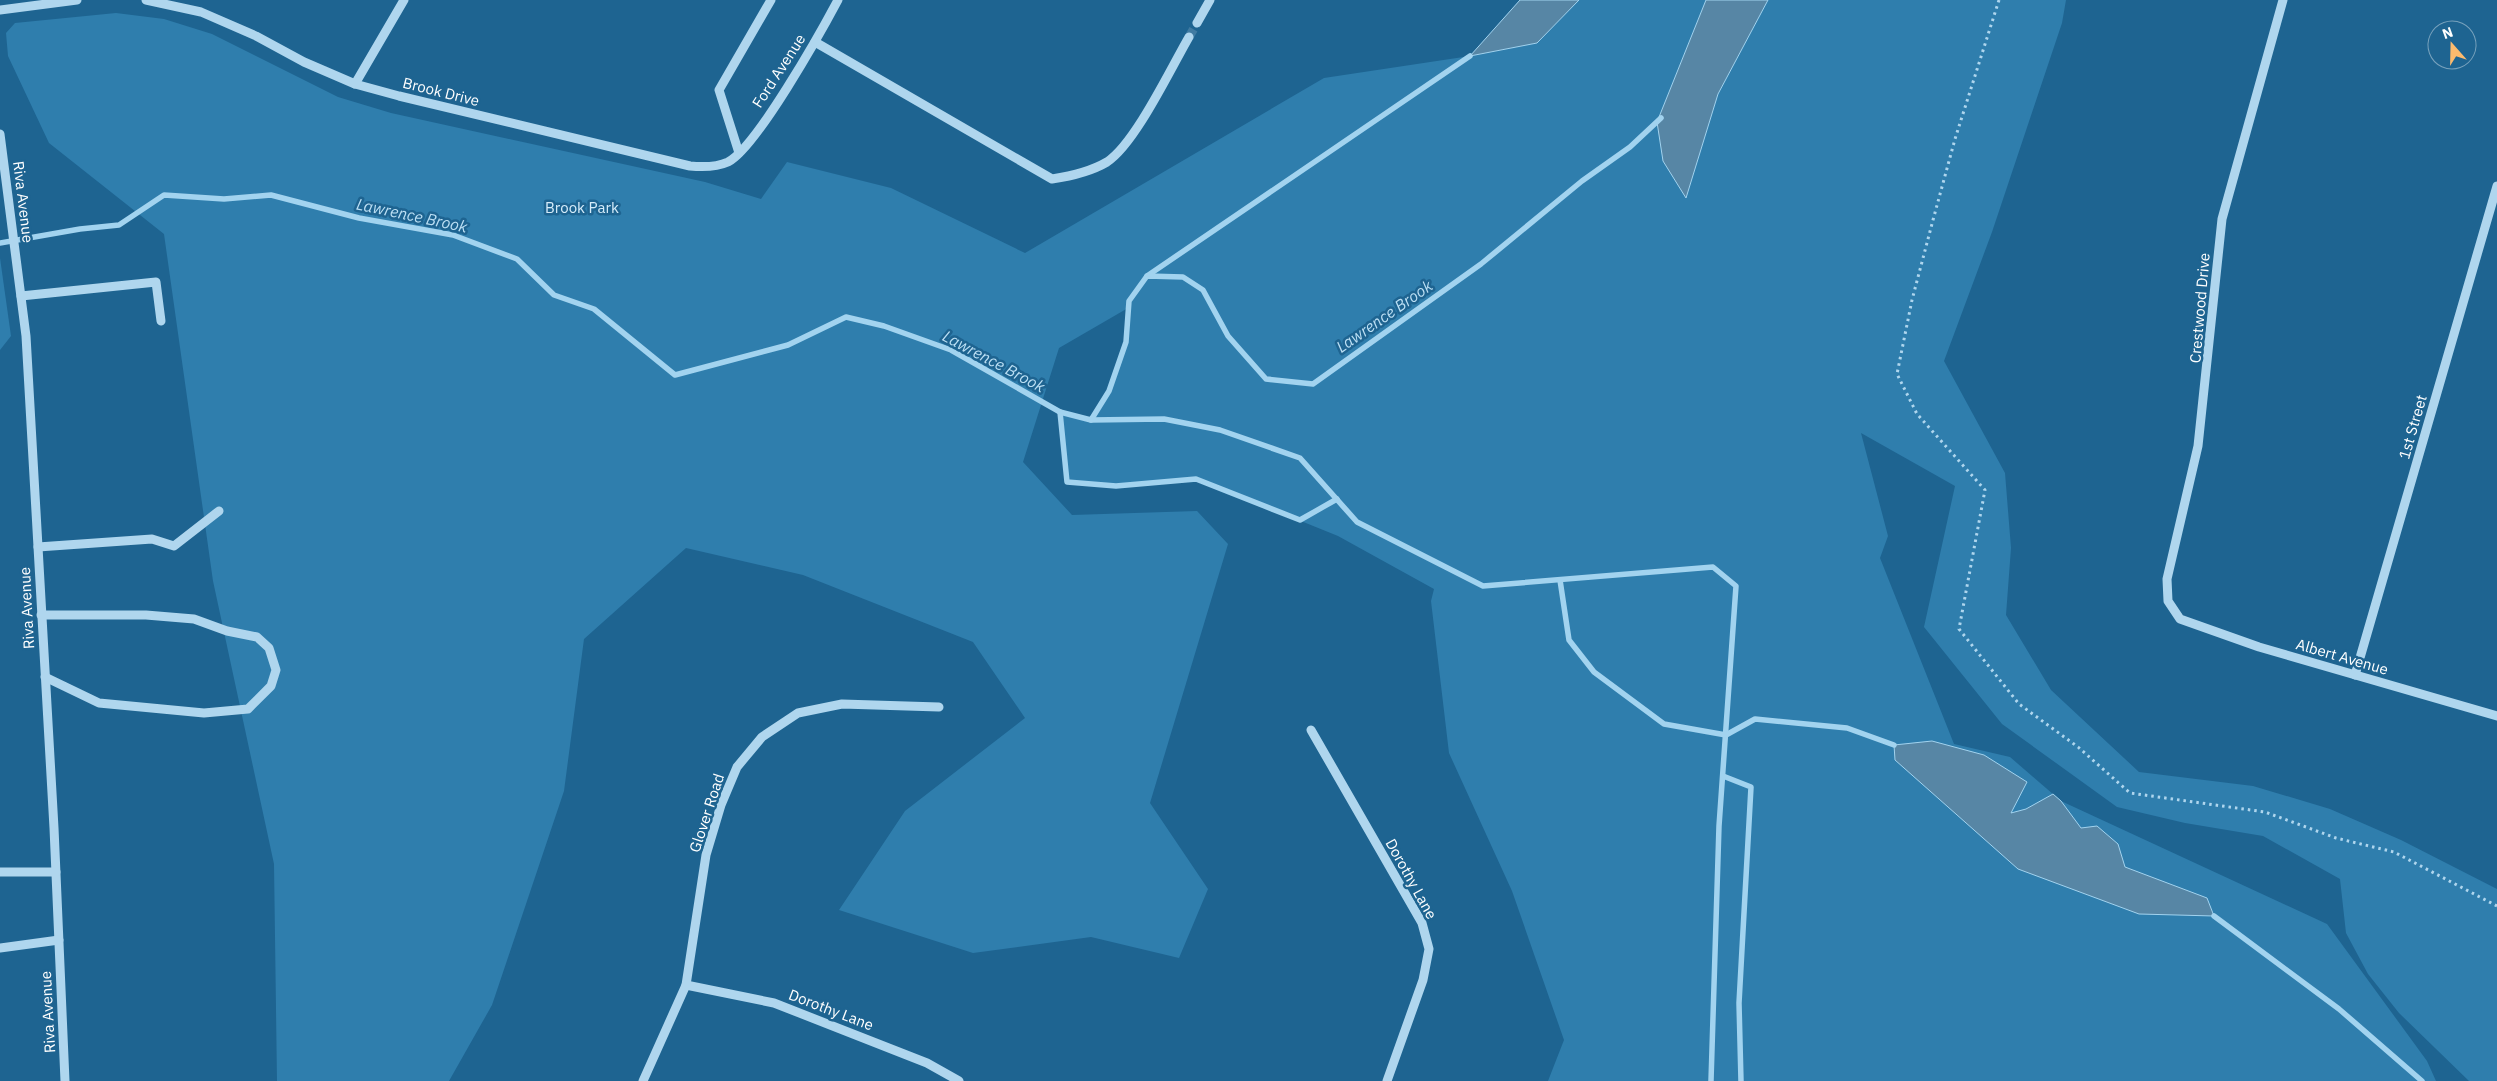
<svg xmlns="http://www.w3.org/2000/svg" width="2497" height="1081" font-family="'IBM Plex Sans',sans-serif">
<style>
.green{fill:#2f7ead}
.water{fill:#5786a5;stroke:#a2d3ef}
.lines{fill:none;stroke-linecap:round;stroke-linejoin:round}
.stream{stroke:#a2d3ef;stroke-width:5.5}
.minor-tunnel{stroke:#407ba2;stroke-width:9;stroke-dasharray:9 4.5;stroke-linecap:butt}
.path{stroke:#afd6ee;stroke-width:3;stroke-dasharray:2.5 4;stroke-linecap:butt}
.minor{stroke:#afd6ee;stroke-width:9}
.labels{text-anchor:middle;stroke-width:5;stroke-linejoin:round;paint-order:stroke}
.street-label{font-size:15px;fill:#fff;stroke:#1e6491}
.park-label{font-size:15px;fill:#d5ecfa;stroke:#1e6491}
.water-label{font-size:16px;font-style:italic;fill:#bbdff4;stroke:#1e6491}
</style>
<rect width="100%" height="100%" fill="#1e6491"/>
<g class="green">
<path d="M1579,0H1706L1657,122L1686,197L1718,94L1768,0H2066L2062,23L1992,232L1944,361L2005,473L2011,548L2006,615L2051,690L2139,772L2253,786L2330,809L2401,840L2497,889V1081H2469L2399,1013L2368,974L2346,933L2340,879L2263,836L2185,823L2117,807L2002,724L1924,627L1955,486L1861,433L1888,536L1880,558L1954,744L2010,757L2061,801L2327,924L2427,1061L2436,1081H1548L1564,1040L1512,891L1449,753L1431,601L1434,589L1338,536L1197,479L1116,486L1067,482L1060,412L1091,419C1112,386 1129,348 1128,308L1059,348L1023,462L1072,515L1197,511L1228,544L1150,803L1208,889L1179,958L1091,937L973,953L839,910L905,811L1025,718L973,642L803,575L686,548L584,639L564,791L492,1005L449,1081H277L274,864L213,581L164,234L49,143L8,56L6,33L15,23L116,13L164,19L212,34L338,97L391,113L705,182L761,199L787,162L891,188L1025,253L1324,78L1470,56L1537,43Z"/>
<path d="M0,258L11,336L0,350Z"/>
</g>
<g class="water">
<path d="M1520,0H1579L1537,43L1470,56Z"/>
<path d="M1706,0H1768L1718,94L1686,198L1663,161L1657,122Z"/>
<path d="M1932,741L1984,755L2027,782L2011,813L2026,809L2053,794L2061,801L2081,828L2097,826L2118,844L2125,867L2207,898L2214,916L2139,914L2018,869L1895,760L1894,745Z"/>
</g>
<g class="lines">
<g class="stream">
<path d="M0,243L80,229L119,225L164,195L224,199L271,195L359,218L453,235L517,259L554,295L594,309L675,375L788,345L846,317L884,326L951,350L1060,412L1091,420L1109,391L1126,342L1129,301L1147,276L1183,277L1203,290L1228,336L1266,379L1313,384L1481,264L1582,181L1630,147L1661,118"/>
<path d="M1147,276L1470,56"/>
<path d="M1060,412L1067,482L1116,486L1196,479L1300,520L1337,499"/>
<path d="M1091,420L1164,419L1220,430L1300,458L1357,522L1483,586L1713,567L1736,586L1719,826L1711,1081"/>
<path d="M1560,580L1569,640L1594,672L1664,724L1726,735L1755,719L1847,728L1894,745"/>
<path d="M1723,776L1751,787L1739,1003L1741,1081"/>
<path d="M2214,916L2339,1009L2422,1081"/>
</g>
<path class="minor-tunnel" d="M1189,37L1197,23"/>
<path class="path" d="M1999,0L1955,139L1933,220L1912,300L1897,374L1917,414L1985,490L1959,629L2019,704L2078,747L2130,793L2265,812L2336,838L2394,852L2497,906"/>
<g class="minor">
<path d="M146,0L201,12L256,36L304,62L355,84L399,96L690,166C701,167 717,167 728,162C756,148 821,32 838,0"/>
<path d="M2283,0L2222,219L2198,446L2167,579L2168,601L2180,619L2259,647L2497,716"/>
<path d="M0,10L77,0"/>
<path d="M1197,23L1210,0"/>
<path d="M815,42L1052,179C1072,176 1090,172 1107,162C1135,144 1171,68 1189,37"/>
<path d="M355,84L404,0"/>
<path d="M0,134L26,336L54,828L65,1081"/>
<path d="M739,153L719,90L771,0"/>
<path d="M21,296L156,282L161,321"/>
<path d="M38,547L152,539L174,546L219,511"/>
<path d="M41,615H146L194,619L227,631L257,637L269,648L276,670L271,686L248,709L204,713L99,703L45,677"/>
<path d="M2355,675L2497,186"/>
<path d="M1311,730L1422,923L1429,949L1423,980L1387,1081"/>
<path d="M0,872H56"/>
<path d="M0,948L59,940"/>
<path d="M686,985L774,1003L927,1063L959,1081"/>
<path d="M643,1081L686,985L706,855L721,805L737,767L762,737L798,713L842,704L939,707"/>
</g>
</g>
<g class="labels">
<g class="street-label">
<text transform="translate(779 71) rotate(-57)" y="5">Ford Avenue</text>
<text transform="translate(441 92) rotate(14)" y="5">Brook Drive</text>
<text transform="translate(23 202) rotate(83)" y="5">Riva Avenue</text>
<text transform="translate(2200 308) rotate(-85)" y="5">Crestwood Drive</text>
<text transform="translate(2413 427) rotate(-74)" y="5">1st Street</text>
<text transform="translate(27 608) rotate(-93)" y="5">Riva Avenue</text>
<text transform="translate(2342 657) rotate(16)" y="5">Albert Avenue</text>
<text transform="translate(707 813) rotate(-72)" y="5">Glover Road</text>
<text transform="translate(1411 879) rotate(61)" y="5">Dorothy Lane</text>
<text transform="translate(831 1010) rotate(21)" y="5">Dorothy Lane</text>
<text transform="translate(48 1012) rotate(-93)" y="5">Riva Avenue</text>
</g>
<g class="park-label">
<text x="582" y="213">Brook Park</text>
</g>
<g class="water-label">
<text transform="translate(412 215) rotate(12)" y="6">Lawrence Brook</text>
<text transform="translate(1384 316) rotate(-35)" y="6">Lawrence Brook</text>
<text transform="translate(994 361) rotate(28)" y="6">Lawrence Brook</text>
</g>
</g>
<g transform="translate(2452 45) rotate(340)"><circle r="24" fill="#1e6491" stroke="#78a2bd"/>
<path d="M0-4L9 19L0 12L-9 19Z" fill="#fcbb6e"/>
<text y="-8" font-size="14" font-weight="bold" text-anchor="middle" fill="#ffffff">N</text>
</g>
</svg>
